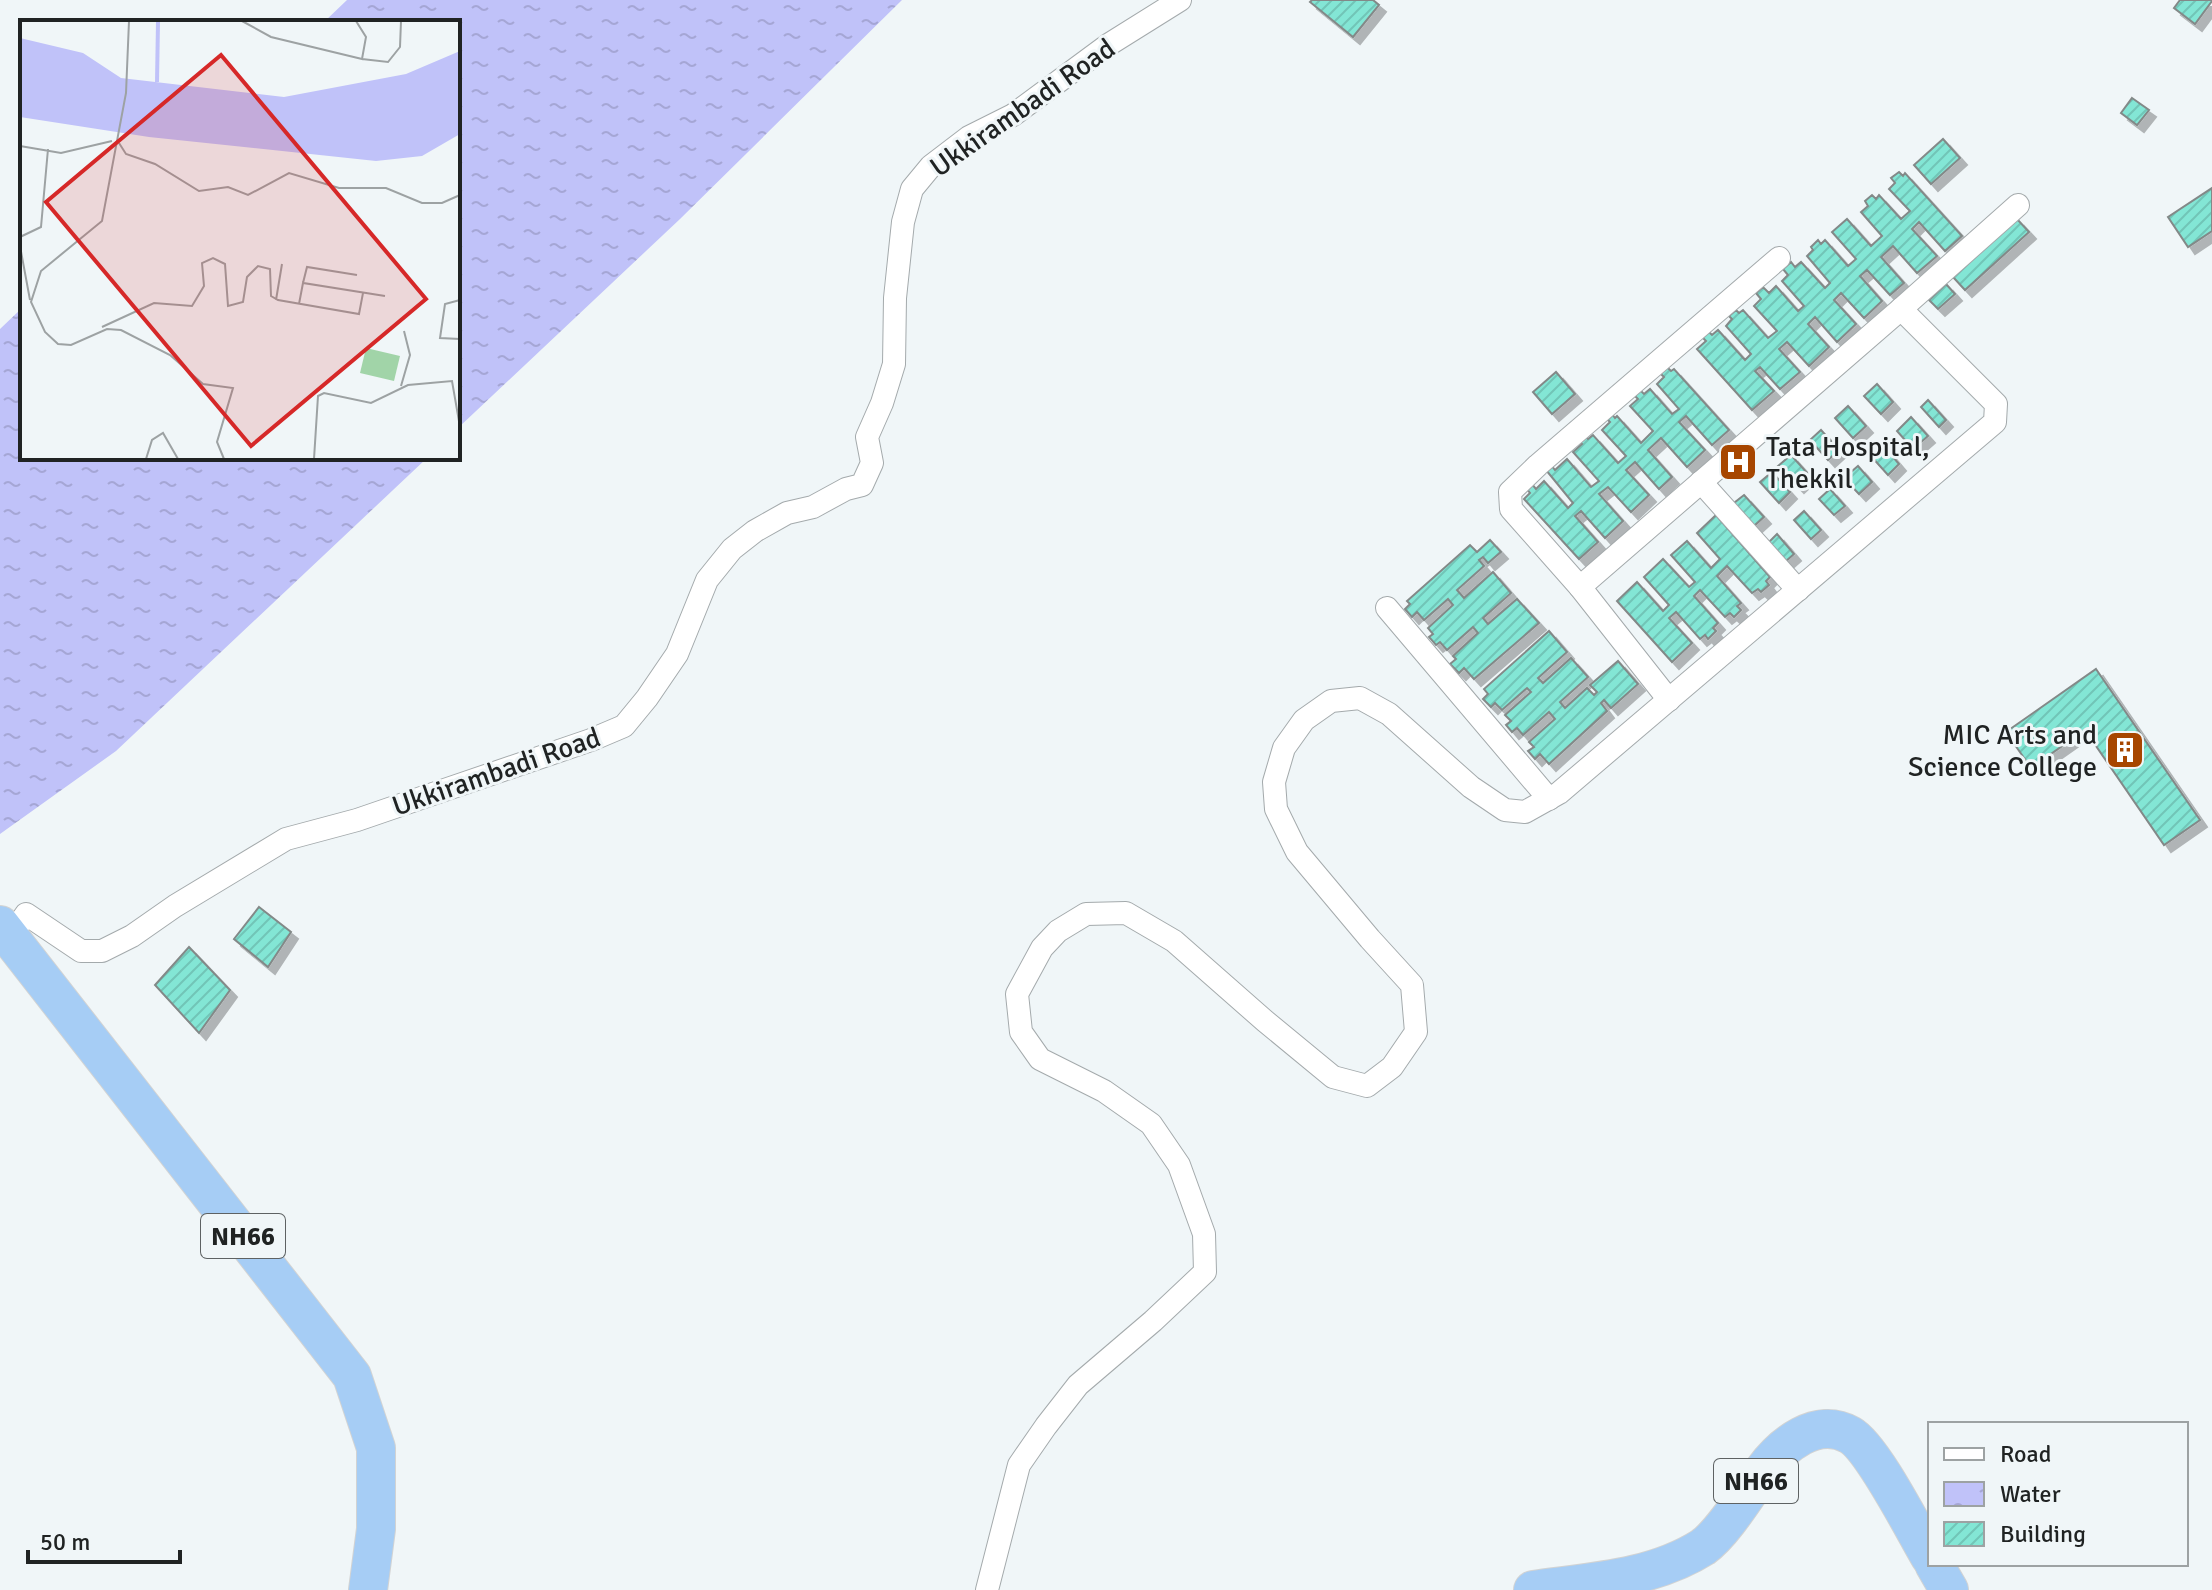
<svg xmlns="http://www.w3.org/2000/svg" width="2212" height="1590" font-family="Signika,sans-serif">
<style>
.water{fill:url(#water-ripples)}
.building{fill:url(#building-hatch);stroke:#838988;stroke-width:2;filter:url(#shadow)}
.lines{fill:none;stroke-linecap:round;stroke-linejoin:round}
.street-casing{stroke:#a4aaac;stroke-width:24}
.highway-casing{stroke:#d2d3d3;stroke-width:40}
.street{stroke:#fff;stroke-width:22}
.highway{stroke:#a6cdf5;stroke-width:38}
.labels{text-anchor:middle;stroke-width:6;stroke-linejoin:round;paint-order:stroke}
.shield{fill:#f0f6f8;stroke:#5e6263;stroke-width:2}
.shield-label{font-size:26px;font-weight:bold;fill:#202323}
.street-label{font-size:28px;fill:#202323;stroke:#f0f6f8}
.poi-label{font-size:28px;fill:#202323;stroke:#f0f6f8;text-anchor:start}
.inset-river{fill:none;stroke:#c0c2f9;stroke-width:4}
.inset-road{fill:none;stroke:#9da2a3;stroke-width:2}
.view{fill:#d62828;fill-opacity:0.15;stroke:#d62828;stroke-width:4}
.inset-edge{fill:none;stroke:#202323;stroke-width:4}
</style>
<defs>
<pattern id="water-ripples" width="26" height="14" patternUnits="userSpaceOnUse" patternTransform="scale(2)"><rect width="26" height="14" fill="#c0c2f9"/><path d="M2 4q2-2 4 0t4 0M15 11q2-2 4 0t4 0" fill="none" stroke="#a5a6d5"/></pattern>
<pattern id="building-hatch" width="6" height="6" patternUnits="userSpaceOnUse" patternTransform="scale(2)"><rect width="6" height="6" fill="#83e6d5"/><path d="M-1 1l2-2M0 6l6-6M5 7l2-2" fill="none" stroke="#71c5b7"/></pattern>
<filter id="shadow"><feDropShadow dx="7" dy="7" stdDeviation="0" flood-color="#0004"/></filter>
</defs>
<rect width="100%" height="100%" fill="#f0f6f8"/>
<g class="water">
<path d="M347,0H902L680,219L458,428V22H324Z"/>
<path d="M22,308V458H427L116,751L0,834V329Z"/>
</g>
<g class="building">
<path d="M1312,0H1373L1379,5L1353,37L1310,2Z"/>
<path d="M2180,0H2212V1L2195,24L2174,8Z"/>
<path d="M2132,98L2149,110L2137,125L2121,113Z"/>
<path d="M1943,139L1960,158L1931,184L1914,165Z"/>
<path d="M1899,172L1903,176L1905,173L1962,236L1945,251L1919,222L1912,229L1937,256L1917,273L1893,246L1881,257L1904,283L1890,295L1867,270L1860,276L1882,301L1864,318L1841,293L1834,300L1856,324L1837,342L1815,317L1808,324L1829,347L1809,366L1787,342L1779,349L1800,372L1780,389L1760,367L1755,371L1774,391L1752,410L1697,349L1706,341L1702,337L1708,331L1712,335L1718,330L1745,360L1751,354L1726,326L1732,319L1729,316L1736,310L1739,313L1743,310L1768,338L1777,331L1754,306L1761,299L1756,293L1763,287L1769,293L1776,286L1798,311L1804,306L1782,281L1788,275L1783,269L1791,262L1795,267L1801,262L1825,288L1830,283L1807,256L1813,250L1811,247L1818,240L1821,244L1825,240L1848,266L1856,259L1832,232L1847,219L1871,246L1882,236L1861,212L1868,206L1865,201L1872,195L1876,199L1879,195L1901,219L1910,211L1889,189L1895,183L1891,178Z"/>
<path d="M2212,188V231L2188,247L2168,217Z"/>
<path d="M2017,219L2029,232L1965,290L1953,277Z"/>
<path d="M1946,284L1955,294L1938,309L1929,300Z"/>
<path d="M1666,366L1671,371L1674,369L1729,430L1712,445L1686,416L1679,422L1705,450L1687,467L1661,438L1648,450L1672,477L1659,489L1635,462L1626,470L1649,495L1631,512L1608,487L1599,494L1623,521L1605,538L1581,511L1575,516L1598,542L1579,559L1524,499L1530,493L1526,488L1531,483L1536,489L1544,481L1568,508L1573,503L1546,470L1551,465L1555,470L1567,459L1591,487L1599,481L1573,452L1582,444L1578,440L1584,435L1588,439L1593,435L1618,463L1626,456L1602,430L1610,422L1606,418L1611,413L1615,418L1617,416L1641,443L1653,431L1630,406L1638,399L1633,394L1639,389L1644,394L1650,389L1672,414L1679,409L1657,384L1664,377L1659,372Z"/>
<path d="M1556,372L1575,394L1552,414L1533,392Z"/>
<path d="M1877,384L1893,402L1881,414L1864,396Z"/>
<path d="M1928,400L1946,420L1939,427L1921,407Z"/>
<path d="M1848,406L1866,426L1853,438L1835,418Z"/>
<path d="M1911,417L1928,436L1913,449L1897,431Z"/>
<path d="M1821,430L1839,450L1828,460L1810,440Z"/>
<path d="M1882,444L1899,464L1888,475L1870,455Z"/>
<path d="M1791,455L1809,475L1797,486L1778,466Z"/>
<path d="M1858,466L1872,482L1859,494L1844,478Z"/>
<path d="M1772,472L1790,492L1779,503L1760,482Z"/>
<path d="M1830,489L1845,506L1834,515L1819,499Z"/>
<path d="M1744,495L1764,517L1754,526L1734,503Z"/>
<path d="M1804,511L1821,530L1811,539L1794,520Z"/>
<path d="M1716,515L1770,577L1766,581L1769,585L1761,592L1758,589L1752,593L1727,566L1717,576L1741,603L1737,606L1741,610L1734,617L1730,613L1725,617L1700,590L1694,596L1718,623L1713,628L1716,631L1708,639L1705,635L1700,639L1676,612L1669,618L1692,643L1672,662L1617,601L1637,582L1663,611L1669,605L1644,577L1663,559L1689,587L1695,582L1671,555L1687,541L1711,568L1720,559L1697,533Z"/>
<path d="M1777,534L1794,554L1786,561L1769,542Z"/>
<path d="M1490,540L1501,552L1488,563L1483,557L1479,560L1484,566L1457,590L1464,598L1493,572L1511,593L1483,618L1488,624L1517,599L1539,623L1474,679L1464,668L1459,673L1450,664L1456,659L1453,656L1478,633L1473,627L1447,650L1440,642L1436,645L1429,637L1433,634L1428,628L1453,605L1448,599L1424,620L1417,612L1412,617L1405,609L1410,604L1407,601L1470,545L1477,552Z"/>
<path d="M1549,631L1567,652L1538,678L1543,683L1571,658L1588,677L1560,702L1565,708L1587,688L1594,695L1597,692L1590,685L1618,661L1638,684L1611,708L1604,700L1601,703L1607,711L1549,764L1540,754L1535,759L1528,751L1534,747L1529,742L1555,719L1549,712L1523,735L1517,728L1512,732L1506,725L1511,721L1505,715L1531,692L1527,688L1502,710L1495,703L1491,707L1483,699L1488,694L1484,689Z"/>
<path d="M2096,669L2200,820L2164,845L2085,730L2031,768L2006,732Z"/>
<path d="M259,907L291,932L268,967L234,939Z"/>
<path d="M189,947L230,990L199,1033L155,985Z"/>
</g>
<g class="lines">
<defs>
<g id="street">
<path d="M1701,482L1798,590"/>
<path d="M1580,587L1511,509L1510,492L1538,465L1779,258"/>
<path d="M1387,608L1549,799"/>
<path d="M1669,700L1580,587L1901,309L2018,205"/>
<path d="M10,937L26,914L81,951H102L132,936L175,906L286,839L357,820L427,796L591,740L624,726L647,698L677,654L707,580L732,549L755,531L787,513L813,507L846,489L862,485L872,463L867,437L882,403L894,364L895,298L903,222L912,189L931,166L969,137L1013,115L1108,45L1180,0"/>
<path d="M987,1590L1019,1465L1046,1426L1078,1385L1153,1321L1205,1272L1204,1234L1179,1165L1151,1124L1104,1091L1040,1059L1021,1032L1017,994L1042,948L1058,931L1086,914L1126,913L1174,941L1265,1021L1333,1077L1367,1086L1392,1067L1416,1032L1412,985L1370,939L1297,852L1276,809L1274,782L1284,748L1304,720L1331,701L1360,698L1389,714L1471,787L1505,810L1525,812L1559,793L1995,422L1996,404L1901,309"/>
</g>
<g id="highway">
<path d="M0,925L352,1376L376,1448V1529L368,1590"/>
<path d="M1934,1564L1949,1590"/>
<path d="M1533,1590C1590,1582 1653,1579 1703,1547C1723,1533 1748,1492 1763,1471C1782,1445 1817,1416 1850,1435C1873,1448 1915,1532 1930,1557"/>
</g>
</defs>
<use href="#street" class="street-casing"/>
<use href="#highway" class="highway-casing"/>
<use href="#street" class="street"/>
<use href="#highway" class="highway"/>
</g>
<defs>
<symbol id="hospital-square" viewBox="-11 -11 22 22"><rect x="-9" y="-9" width="18" height="18" rx="4" fill="#a74600" stroke="#f0f6f8"/><path d="M-5-5h3v3.5h4V-5h3V5h-3V1.5h-4V5h-3Z" fill="#fff"/></symbol>
<symbol id="building-square" viewBox="-11 -11 22 22"><rect x="-9" y="-9" width="18" height="18" rx="4" fill="#a74600" stroke="#f0f6f8"/><path d="M-4-6H4V6H1V3H-1V6H-4ZM-2.5-4.3h1.7v1.8h-1.7ZM.8-4.3h1.7v1.8H.8ZM-2.5-1h1.7V.8h-1.7ZM.8-1h1.7V.8H.8Z" fill="#fff"/></symbol>
</defs>
<g fill-rule="evenodd">
<use href="#hospital-square" x="1716" y="440" width="44" height="44"/>
<use href="#building-square" x="2103" y="728" width="44" height="44"/>
</g>
<g class="labels">
<g class="shield">
<rect x="201" y="1214" width="84" height="44" rx="6"/>
<rect x="1714" y="1459" width="84" height="44" rx="6"/>
</g>
<g class="shield-label">
<text x="243" y="1245">NH66</text>
<text x="1756" y="1490">NH66</text>
</g>
<g class="street-label">
<text transform="translate(1022 107) rotate(-35)" y="10">Ukkirambadi Road</text>
<text transform="translate(496 771) rotate(-19)" y="10">Ukkirambadi Road</text>
</g>
<g class="poi-label">
<text x="1766" y="456">Tata Hospital,<tspan x="1766" dy="32">Thekkil</tspan></text>
<text x="2097" y="744" text-anchor="end">MIC Arts and<tspan x="2097" dy="32">Science College</tspan></text>
</g>
</g>
<g transform="translate(20 20)">
<rect width="440" height="440" fill="#f0f6f8"/>
<path d="M346,328L380,336L374,361L340,353Z" fill="#a1d4a8"/>
<path d="M0,18L63,33L101,58L264,77L386,54L440,31V114L402,136L356,141L129,117L0,97Z" fill="#c0c2f9"/>
<path class="inset-river" d="M137,62L138,2"/>
<path class="inset-road" d="M109,1L106,73L82,201L21,251L11,282L25,312L38,324L51,325L87,309L101,310L150,335L183,364L213,368L197,422L204,439M222,1L251,17L342,39L346,17L336,1M342,39L368,42L380,27L381,1M99,123L106,134L135,144L179,171L208,167L228,175L269,153L319,168H366L402,183H422L440,175M0,126L41,133L92,121M0,217L21,207L28,129M0,226L10,280M283,263L287,247L337,255M256,280L262,244M440,280L425,284L420,318L440,319M279,284L283,263L365,276M82,307L134,283L172,286L184,266L182,243L193,238L205,244L208,286L223,282L227,257L238,246L250,249L251,276L258,280L339,294L343,273M381,366L390,335L384,311M126,439L132,420L143,413L158,439M294,439L298,376L304,373L351,383L388,365L432,361L440,407"/>
<path class="view" d="M201,35L406,279L231,426L26,182Z"/>
<rect width="440" height="440" class="inset-edge"/>
</g>
<rect x="1928" y="1422" width="260" height="144" fill="#f0f6f8" stroke="#9da2a3" stroke-width="2"/>
<rect x="1944" y="1448" width="40" height="12" fill="#ffffff" stroke="#9da2a3" stroke-width="2"/>
<text x="2000" y="1462" font-size="24" fill="#202323">Road</text>
<rect x="1944" y="1482" width="40" height="24" fill="url(#water-ripples)" stroke="#9da2a3" stroke-width="2"/>
<text x="2000" y="1502" font-size="24" fill="#202323">Water</text>
<rect x="1944" y="1522" width="40" height="24" fill="url(#building-hatch)" stroke="#9da2a3" stroke-width="2"/>
<text x="2000" y="1542" font-size="24" fill="#202323">Building</text>
<path d="M28 1550v12h152v-12" fill="none" stroke="#202323" stroke-width="4"/>
<text x="40" y="1550" font-size="24" fill="#202323" stroke="#f0f6f8" stroke-width="6" paint-order="stroke">50 m</text>
</svg>
